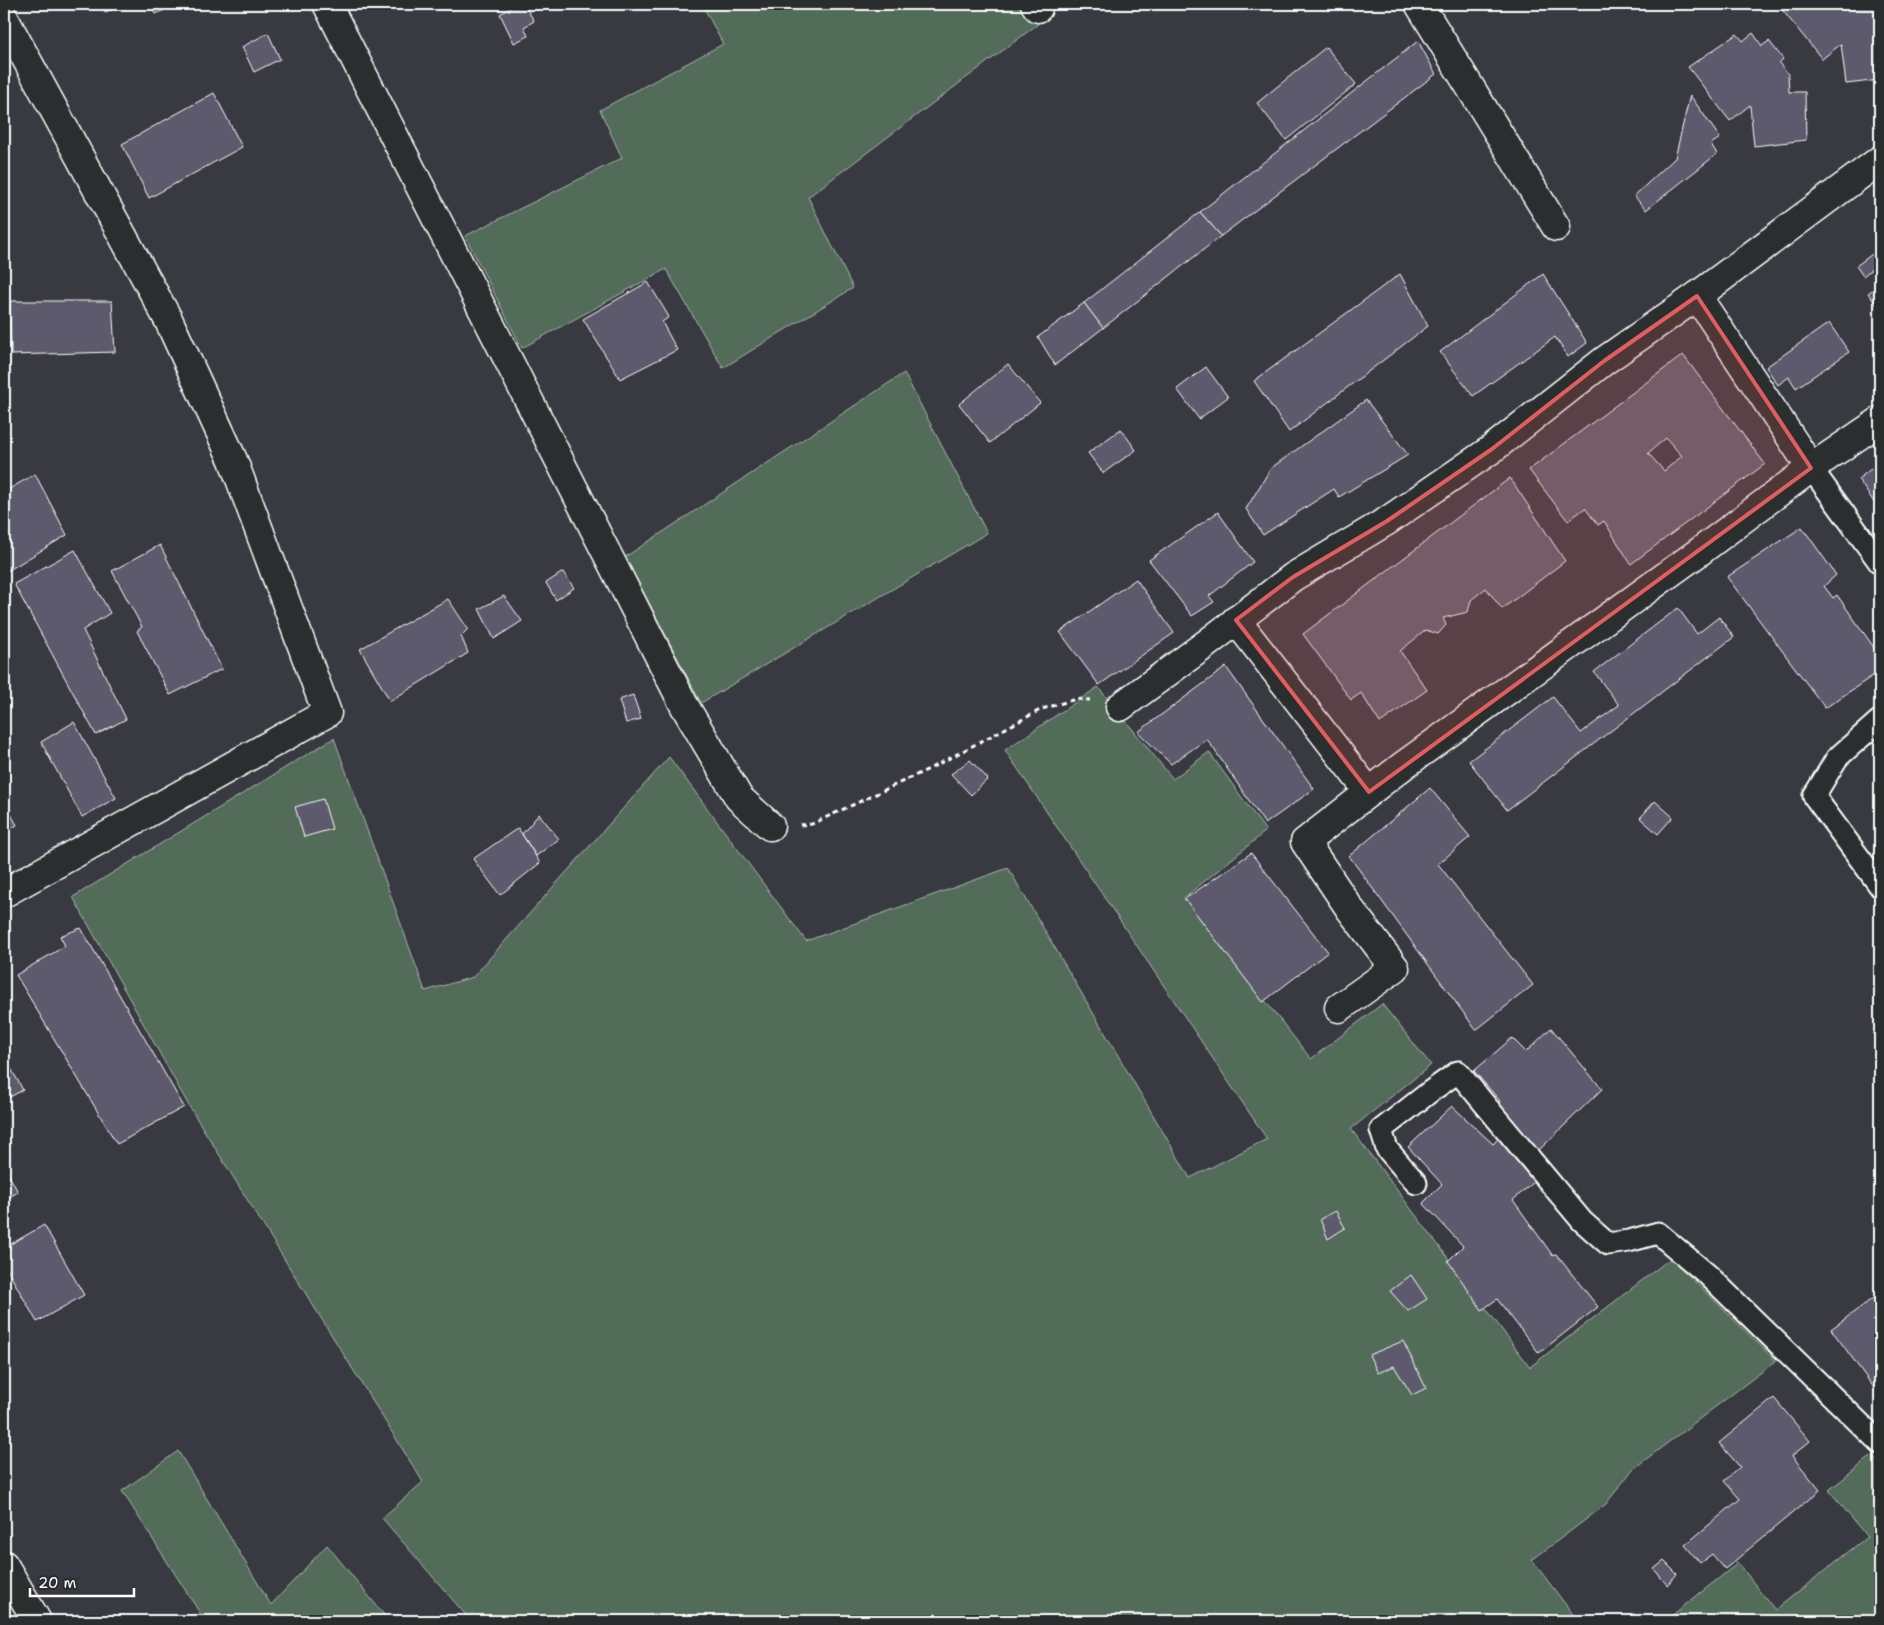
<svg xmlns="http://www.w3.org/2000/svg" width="1884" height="1625" font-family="'Shantell Sans',sans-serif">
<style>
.green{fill:#526c5a;stroke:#a8b6ac}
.building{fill:#5b5a6c;stroke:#fff;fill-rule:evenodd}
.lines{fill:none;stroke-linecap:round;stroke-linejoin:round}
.service-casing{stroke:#fff;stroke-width:25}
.minor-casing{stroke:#fff;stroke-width:31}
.path{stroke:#fff;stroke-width:3;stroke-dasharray:5 4;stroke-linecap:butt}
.service{stroke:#2a2d2e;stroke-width:21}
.minor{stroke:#2a2d2e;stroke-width:28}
.marked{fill:#e05e5e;fill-opacity:0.2;stroke:#e05e5e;stroke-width:4;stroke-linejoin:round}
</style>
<rect width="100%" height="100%" fill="#393a41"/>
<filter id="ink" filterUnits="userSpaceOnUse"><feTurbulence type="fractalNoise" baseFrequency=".02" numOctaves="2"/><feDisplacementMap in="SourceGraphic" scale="10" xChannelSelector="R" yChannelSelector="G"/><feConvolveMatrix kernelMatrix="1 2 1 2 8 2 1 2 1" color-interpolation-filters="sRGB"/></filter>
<g filter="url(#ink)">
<g class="green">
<path d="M702,4H1023L1038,24L808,197L853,288L723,368L666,269L522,348L465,236L622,158L600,110L723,44Z"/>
<path d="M904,373L987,533L701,703L625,557Z"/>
<path d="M1098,687L1173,779L1209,752L1266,831L1184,898L1311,1059L1382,1004L1431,1065L1351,1129L1530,1367L1671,1258L1776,1361L1633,1469L1605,1505L1532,1560L1578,1621H471L382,1518L423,1482L189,1106L73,897L334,738L425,991L473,977L669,757L806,941L1008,868L1190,1178L1267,1139L1005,750Z"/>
<path d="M178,1451L271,1605L327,1545L389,1621H205L122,1491Z"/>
<path d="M1872,1456L1880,1464V1621H1665L1738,1563L1775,1610L1867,1537L1829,1490Z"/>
</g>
<g class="building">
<path d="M102,4H123V6L105,12Z"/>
<path d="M151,4H179L155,14Z"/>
<path d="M517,4H524L534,21L524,27L528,36L514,43L500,14Z"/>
<path d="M1782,4H1873L1880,12V80L1846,84L1841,44L1822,59L1779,6Z"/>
<path d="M268,33L280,59L254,72L242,47Z"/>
<path d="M1753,33L1762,46L1769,41L1783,59L1779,63L1788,74L1789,92H1805L1806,140L1754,146L1750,105L1730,121L1688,67L1737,34L1743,41Z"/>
<path d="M1418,41L1436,74L1221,236L1200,212Z"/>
<path d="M1326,47L1356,84L1286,140L1257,103Z"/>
<path d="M214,93L242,147L149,198L122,144Z"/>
<path d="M1690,95L1720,138L1711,144L1717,154L1646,210L1634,196L1675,158Z"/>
<path d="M1200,212L1221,236L1103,328L1084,303Z"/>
<path d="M1879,249L1880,251V282L1872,269L1863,276L1856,266Z"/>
<path d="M1400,274L1428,326L1289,432L1254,381Z"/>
<path d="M1543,274L1587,343L1568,357L1555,337L1473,396L1440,352Z"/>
<path d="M648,282L669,317L662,322L677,350L620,379L583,319Z"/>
<path d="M1880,284V310L1868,293Z"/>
<path d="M10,301H112L115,352L11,355Z"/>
<path d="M1084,303L1103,328L1055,365L1038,337Z"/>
<path d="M1829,323L1849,352L1796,388L1789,377L1778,385L1766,367Z"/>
<path d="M1683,355L1765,464L1631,564L1604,521L1598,525L1585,508L1568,521L1529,470ZM1666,438L1682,456L1664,471L1648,453Z"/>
<path d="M1008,364L1040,403L990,443L959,404Z"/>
<path d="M1206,367L1228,397L1199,419L1177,389Z"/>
<path d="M1366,400L1408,455L1339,497L1334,489L1263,535L1246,509L1271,468Z"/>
<path d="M1121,429L1136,450L1103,473L1088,453Z"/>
<path d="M1880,462V511L1858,479Z"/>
<path d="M35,474L67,535L4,573V492Z"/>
<path d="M1510,478L1565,561L1502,609L1486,588L1471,600L1468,612L1443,618L1446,625L1438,634L1426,630L1400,651L1427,690L1380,723L1361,693L1351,700L1303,634Z"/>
<path d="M1218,512L1253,562L1209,596L1214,602L1192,616L1149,560Z"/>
<path d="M1802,527L1836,575L1824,586L1833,598L1837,595L1880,656V671L1825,708L1727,577Z"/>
<path d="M160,545L222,669L170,695L137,631L142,627L112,571Z"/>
<path d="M75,550L110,613L83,630L126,719L96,735L14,584Z"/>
<path d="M563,572L574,588L556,600L546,583Z"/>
<path d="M1136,579L1174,633L1099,685L1060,632Z"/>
<path d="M504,596L522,621L494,639L479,609Z"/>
<path d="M448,599L468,629L461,636L468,653L390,701L360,649Z"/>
<path d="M1678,608L1697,634L1719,617L1734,637L1507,810L1469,761L1553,697L1581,733L1619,705L1594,672Z"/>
<path d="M1226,667L1314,789L1265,824L1207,739L1171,764L1138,732Z"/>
<path d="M633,695L641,719L626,723L619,700Z"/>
<path d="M74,722L116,798L82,817L41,742Z"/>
<path d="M970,760L988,779L971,795L951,774Z"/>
<path d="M1430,788L1470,837L1438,864L1533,985L1476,1030L1349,856Z"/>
<path d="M323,799L332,829L304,837L295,807Z"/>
<path d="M1655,801L1673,817L1658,834L1640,818Z"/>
<path d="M4,802L17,825L4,833Z"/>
<path d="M539,814L559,839L536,856L522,834Z"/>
<path d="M518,828L540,863L500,895L473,859Z"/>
<path d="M1251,853L1328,952L1263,1002L1185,899Z"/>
<path d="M81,928L184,1107L117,1144L16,975L65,946L60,936Z"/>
<path d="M1551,1028L1602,1089L1539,1150L1497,1106L1500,1101L1474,1071L1512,1038L1526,1052Z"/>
<path d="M4,1056L23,1090L4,1100Z"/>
<path d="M1452,1106L1493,1144L1499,1138L1534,1182L1513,1200L1553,1256L1556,1254L1598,1307L1539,1353L1497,1299L1482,1310L1448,1261L1463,1246L1423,1203L1442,1184L1408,1147Z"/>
<path d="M4,1166L18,1192L4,1200Z"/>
<path d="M1336,1211L1345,1228L1328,1239L1320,1219Z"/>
<path d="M44,1225L84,1295L37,1322L4,1264V1248Z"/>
<path d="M1411,1275L1427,1299L1408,1311L1390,1291Z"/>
<path d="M1880,1293V1390L1877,1392L1831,1329Z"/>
<path d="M1403,1341L1426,1388L1412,1395L1394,1366L1378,1373L1369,1355Z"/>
<path d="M1774,1398L1810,1441L1792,1456L1820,1490L1725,1569L1712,1554L1700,1563L1685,1545L1740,1499L1724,1481L1740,1467L1719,1443Z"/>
<path d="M1664,1561L1677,1574L1667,1585L1654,1569Z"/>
</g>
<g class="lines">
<defs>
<g id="service">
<path d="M1811,468L1880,563"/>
<path d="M1880,720L1837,758L1814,796L1880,886"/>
<path d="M1416,1183L1387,1149L1381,1130L1431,1091L1458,1072L1582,1221L1608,1244L1629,1241L1658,1233L1708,1275L1880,1443"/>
</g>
<g id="minor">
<path d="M327,4L684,705L739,798L770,826"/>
<path d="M1035,4L1038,8"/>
<path d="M1419,4L1556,227"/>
<path d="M4,18L168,319L233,460L327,713L4,893"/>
<path d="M1697,296L1811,468"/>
<path d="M1236,620L1369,792"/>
<path d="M1120,707L1206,644L1293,577L1387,521L1492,449L1604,361L1697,296L1880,160"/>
<path d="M1339,1008L1395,968L1350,909L1305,842L1404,765L1699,552L1811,468L1880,421"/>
<path d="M4,1565L37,1621"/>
</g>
</defs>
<use href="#service" class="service-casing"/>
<use href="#minor" class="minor-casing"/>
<path class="path" d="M800,825L812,824L929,769L1042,709L1076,699L1090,700"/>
<use href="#service" class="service"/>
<use href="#minor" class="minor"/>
</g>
</g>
<path class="marked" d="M1697,296L1811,468L1369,792L1236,620L1293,577L1387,521L1492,449L1604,361Z"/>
<rect width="1884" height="1625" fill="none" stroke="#2a2d2e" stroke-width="20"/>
<rect x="10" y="10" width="1864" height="1605" fill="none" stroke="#fff" stroke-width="2" filter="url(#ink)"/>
<path d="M30 1588v8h104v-8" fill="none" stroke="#ffffff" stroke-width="2.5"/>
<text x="38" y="1588" font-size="15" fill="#ffffff" stroke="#2a2d2e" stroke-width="4" paint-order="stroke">20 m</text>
</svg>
